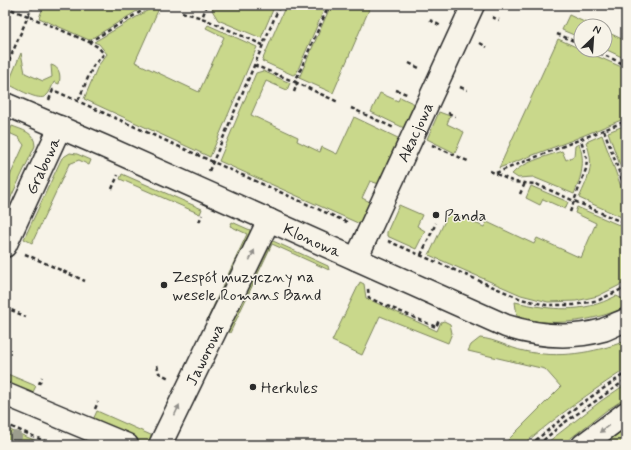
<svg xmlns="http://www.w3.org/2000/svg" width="631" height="450" font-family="Mynerve,sans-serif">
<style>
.green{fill:#c9d88b;stroke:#7a825b}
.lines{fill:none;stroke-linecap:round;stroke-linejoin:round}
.minor-casing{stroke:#2b2b2b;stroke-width:25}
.path{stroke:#2b2b2b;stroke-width:2.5;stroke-dasharray:4 3;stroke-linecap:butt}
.minor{stroke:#f7f3e8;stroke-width:22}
.tree{fill:#9c9d8d}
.oneway{fill:#918f8a}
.poi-dot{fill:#2b2b2b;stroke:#f7f3e8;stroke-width:1.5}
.labels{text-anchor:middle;stroke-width:3;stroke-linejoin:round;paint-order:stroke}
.street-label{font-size:16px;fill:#2b2b2b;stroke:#f7f3e8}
.poi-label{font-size:16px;fill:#2b2b2b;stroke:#f7f3e8;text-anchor:start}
</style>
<rect width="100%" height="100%" fill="#f7f3e8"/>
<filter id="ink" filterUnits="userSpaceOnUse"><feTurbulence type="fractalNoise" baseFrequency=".025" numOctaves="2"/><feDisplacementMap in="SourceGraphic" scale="8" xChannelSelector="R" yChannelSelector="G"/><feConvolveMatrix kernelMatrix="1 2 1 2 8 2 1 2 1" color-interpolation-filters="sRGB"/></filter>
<g filter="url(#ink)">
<g class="green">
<path d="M44,5H147L89,40L39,18Z"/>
<path d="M157,5L160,6L135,62L199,92L224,37L206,28L208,25L257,47L210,157L84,99L98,66L107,54L99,44L94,42Z"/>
<path d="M214,5H275L261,38L218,20L212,10Z"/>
<path d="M286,5H326L296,74L293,75L262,61Z"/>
<path d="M331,5H371L333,93L299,78Z"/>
<path d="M569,15L593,26H581V38L562,30Z"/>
<path d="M605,31L626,41V59L605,49Z"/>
<path d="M558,39L626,69V118L570,141L499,168Z"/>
<path d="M21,53L25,73L43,81L52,77L51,65C60,67 61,76 59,84L54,82C52,86 50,93 46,96C39,102 16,88 8,84Z"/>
<path d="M263,71L290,83L287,90L266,81L251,115L298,137L297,141L320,152L322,147L337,154L354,117L400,139L379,184L370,181L362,198L370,202L360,224L219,161L256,73Z"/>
<path d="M380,93L398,101L400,97L415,104L404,128L371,112Z"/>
<path d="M439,112L450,116L447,124L464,132L455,153L427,139Z"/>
<path d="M626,125V182L608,132Z"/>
<path d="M12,126C22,130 35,132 35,146L5,210V187L24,145L18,137L9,133Z"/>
<path d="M602,135L626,200V219L579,198C589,176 595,166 586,142Z"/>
<path d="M579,144C586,162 581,178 574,194L533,177L518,178L512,174C521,163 547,156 562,151L566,160L574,156L575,146Z"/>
<path d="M70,153L77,154L91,160L89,165L79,160L69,164L32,243L24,239L60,162L62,158Z"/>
<path d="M122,174L202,209L200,214L120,179Z"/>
<path d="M531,186L568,202L565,209L543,199L540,205L526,198Z"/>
<path d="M399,205L422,215L417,226L425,231L416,249L387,236V232Z"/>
<path d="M577,207L626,228V282L598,296L576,301L548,302L521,295L429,255L449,212L484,227L487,222L534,244L537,238L581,258L596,223L575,213Z"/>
<path d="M232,222L250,230V235L212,321L207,320L247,234L230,226Z"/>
<path d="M273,241L328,266L329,270L272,244L230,333L224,329L268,244Z"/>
<path d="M360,282L364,284L366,298L437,331L441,322L444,321L450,324L452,333L448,343L380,316L362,355L332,341Z"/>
<path d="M616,296L626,300V307C601,318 573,324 544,322C535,322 526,318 517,316L515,302C552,310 582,314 616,296Z"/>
<path d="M480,338C495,339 509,348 524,351C559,359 593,353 626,341V369C590,392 556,417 523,445H503L561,387L545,369L468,351L471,345Z"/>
<path d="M5,373L36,386L31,396L5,385Z"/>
<path d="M626,384V398L607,410L562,445H544L601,401Z"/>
<path d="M97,411L153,436L151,443L145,444L92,422Z"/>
<path d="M5,428L46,445H5Z"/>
<path d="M626,428V445H603Z"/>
</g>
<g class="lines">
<defs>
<g id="minor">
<path id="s1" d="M5,104L103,146L506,326C537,336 571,339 603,330C611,327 618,323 626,320"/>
<path id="s2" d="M5,246L60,127"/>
<path id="s3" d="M356,259L473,5"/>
<path d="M5,394L127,445"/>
<path id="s4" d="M160,445L269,220"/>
<path d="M583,445L626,413"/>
</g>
</defs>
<use href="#minor" class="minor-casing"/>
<g class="path">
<path d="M33,5L28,16L89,42L98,47L104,54L93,66L78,101"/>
<path d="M207,5L202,18L263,45"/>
<path d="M5,7L28,16L5,70"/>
<path d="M182,12L202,18"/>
<path d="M492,17L499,20"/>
<path d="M430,20L441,26"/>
<path d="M557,34L581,44"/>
<path d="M89,42L152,5"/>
<path d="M480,43L487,47"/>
<path d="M593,50L626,65"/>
<path d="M409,63L421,69"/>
<path d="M254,65L295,82L329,5"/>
<path d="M295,82L338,102"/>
<path d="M460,87L467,90"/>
<path d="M396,90L409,95"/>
<path d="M294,92L297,84"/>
<path d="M49,100L53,90L349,223"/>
<path d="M351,108L394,128"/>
<path d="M448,113L455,116"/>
<path d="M604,130L626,191"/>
<path d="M432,145L470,162"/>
<path d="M209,171L280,5"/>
<path d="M490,171L514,182L536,184L626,224"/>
<path d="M496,173L626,121"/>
<path d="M112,189L118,175"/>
<path d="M520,194L525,183"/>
<path d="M570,212L586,169L587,159L581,140"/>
<path d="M199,222L202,215"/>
<path d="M388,241L521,299L546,305H574L599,300L626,287"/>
<path d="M25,254L85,281"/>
<path d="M421,255L436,223"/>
<path d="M368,289L369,298L436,327L439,320"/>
<path d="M5,307L26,317"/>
<path d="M157,365L159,373L169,378"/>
<path d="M39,384L42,377"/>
<path d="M95,409L98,402"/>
<path d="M5,424L47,442"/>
<path d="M530,445L575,408L626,373"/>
<path d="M538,445L561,425L626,380"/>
</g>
<use href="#minor" class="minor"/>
</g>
<circle class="tree" cx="16" cy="437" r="6"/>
<defs><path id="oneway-solid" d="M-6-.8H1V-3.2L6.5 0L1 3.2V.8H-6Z"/></defs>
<g class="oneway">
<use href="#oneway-solid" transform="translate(252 255) rotate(-64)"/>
<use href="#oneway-solid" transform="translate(177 410) rotate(-65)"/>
<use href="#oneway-solid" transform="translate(604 429) rotate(143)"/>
</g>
</g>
<g class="poi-dot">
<circle cx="436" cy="215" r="4"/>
<circle cx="164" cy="285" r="4"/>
<circle cx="253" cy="387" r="4"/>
</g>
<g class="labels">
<g class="street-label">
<text dy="6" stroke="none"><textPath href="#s3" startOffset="140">Akacjowa</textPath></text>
<text dy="6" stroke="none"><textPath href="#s2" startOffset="89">Grabowa</textPath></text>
<text dy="6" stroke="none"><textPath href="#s1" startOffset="336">Klonowa</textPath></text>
<text dy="6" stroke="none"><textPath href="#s4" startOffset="101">Jaworowa</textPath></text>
</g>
<g class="poi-label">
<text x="444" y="221">Panda</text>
<text x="172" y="282">Zespół muzyczny na<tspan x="172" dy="18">wesele Romans Band</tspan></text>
<text x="261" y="393">Herkules</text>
</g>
</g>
<rect width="631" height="450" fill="none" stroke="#f7f3e8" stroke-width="20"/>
<rect x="10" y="10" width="611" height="430" fill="none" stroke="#2b2b2b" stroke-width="1.5" filter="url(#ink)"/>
<g transform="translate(593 38) rotate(25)"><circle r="19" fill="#f7f3e8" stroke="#a5a39c"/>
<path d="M0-3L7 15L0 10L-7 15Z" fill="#2b2b2b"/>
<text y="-6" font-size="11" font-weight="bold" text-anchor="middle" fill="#2b2b2b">N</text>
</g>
</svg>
